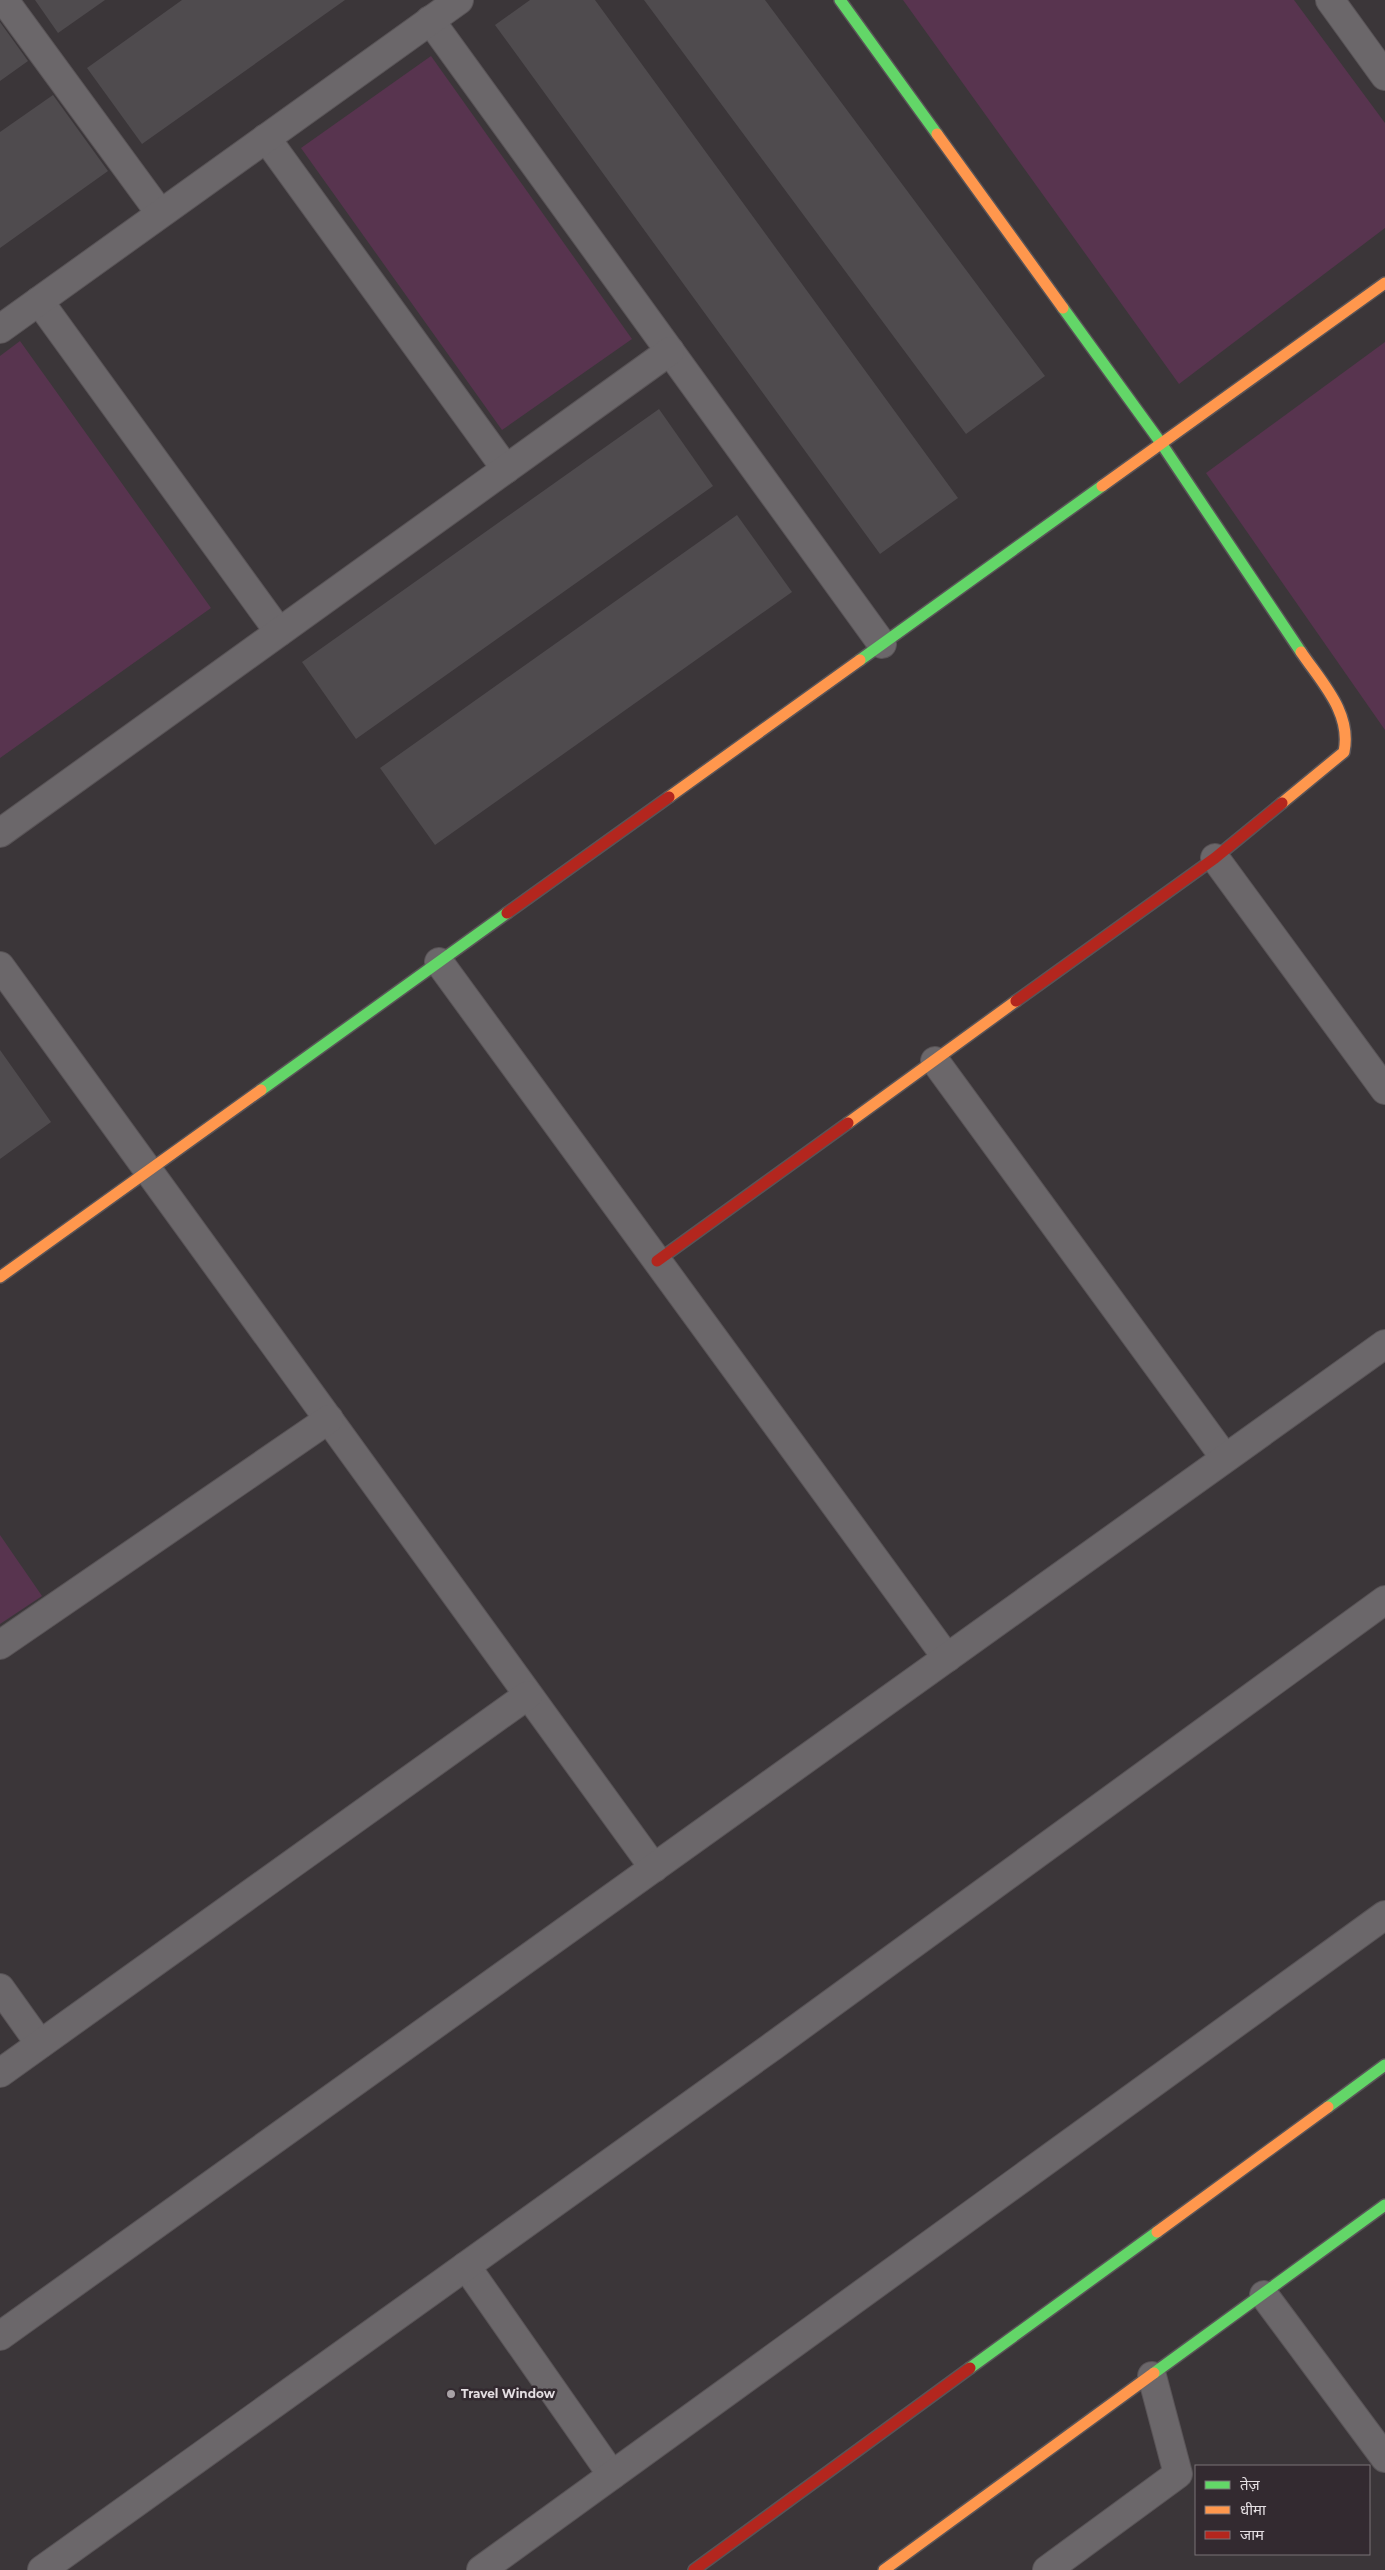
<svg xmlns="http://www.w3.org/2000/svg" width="1385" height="2570" font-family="Montserrat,'Noto Sans Devanagari',sans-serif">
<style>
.green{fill:#58344f}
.building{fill:#4f4b4e}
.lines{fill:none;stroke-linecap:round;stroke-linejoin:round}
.street-casing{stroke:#595457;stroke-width:30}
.fast-casing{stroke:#595457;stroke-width:14}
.slow-casing{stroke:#595457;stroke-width:14}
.jam-casing{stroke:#595457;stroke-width:14}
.street{stroke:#6b676a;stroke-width:28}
.fast{stroke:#63d668;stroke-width:11}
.slow{stroke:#ff974d;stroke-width:11}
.jam{stroke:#b3261e;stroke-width:11}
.poi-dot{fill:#a9a3a7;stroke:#332a30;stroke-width:2}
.labels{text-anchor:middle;stroke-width:5;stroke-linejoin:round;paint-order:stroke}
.poi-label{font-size:12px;font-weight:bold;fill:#e4dee2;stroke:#332a30;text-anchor:start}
</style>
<rect width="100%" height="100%" fill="#3b3639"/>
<g class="green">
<path d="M903,0H1294L1385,123V228L1179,384Z"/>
<path d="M431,56L632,339L502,430L301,148Z"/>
<path d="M20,341L211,608L0,758V356Z"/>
<path d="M1385,342V730L1206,473Z"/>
<path d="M0,1535L42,1596L0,1624Z"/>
</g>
<g class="building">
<path d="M35,0H105L58,33Z"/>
<path d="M182,0H345L142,144L87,68Z"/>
<path d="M530,0H595L958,498L880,554L495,25Z"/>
<path d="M644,0H765L1045,376L966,434Z"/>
<path d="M0,22L28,61L0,81Z"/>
<path d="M53,95L108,171L0,248V132Z"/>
<path d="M659,409L713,486L356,739L302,662Z"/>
<path d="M737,515L792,592L435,845L380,768Z"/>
<path d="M0,1050L51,1122L0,1159Z"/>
</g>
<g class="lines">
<defs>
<g id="street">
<path d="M4,0L160,213"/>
<path d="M1330,0L1385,76"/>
<path d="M430,20L882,644"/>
<path d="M266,138L506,469"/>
<path d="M39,301L279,632"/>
<path d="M0,329L459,0"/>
<path d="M0,833L670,351"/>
<path d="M1215,858L1385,1090"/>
<path d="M439,962L947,1658"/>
<path d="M0,966L654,1868"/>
<path d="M935,1061L1225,1458"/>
<path d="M0,1645L329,1419"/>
<path d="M0,1988L40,2044"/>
<path d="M0,2073L528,1695"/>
<path d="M466,2266L612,2475"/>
<path d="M1264,2295L1385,2458"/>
<path d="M0,2336L1385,1344"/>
<path d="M42,2570L773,2046L1385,1600"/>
<path d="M481,2570L1385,1915"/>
<path d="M1047,2570L1178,2474L1152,2376"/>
</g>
<g id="fast">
<path d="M840,0L937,134"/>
<path d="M1063,308L1161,443L1301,652"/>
<path d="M860,660L1102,486"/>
<path d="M261,1090L507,913"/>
<path d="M1328,2107L1385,2065"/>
<path d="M970,2368L1157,2232"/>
<path d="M1154,2373L1385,2205"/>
</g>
<g id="slow">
<path d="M937,134L1063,308"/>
<path d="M1102,486L1385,283"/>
<path d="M669,797L860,660"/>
<path d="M1282,803L1344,752C1352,713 1322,683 1301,652"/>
<path d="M848,1123L1016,1001"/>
<path d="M0,1277L261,1090"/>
<path d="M1157,2232L1328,2107"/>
<path d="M884,2570L1154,2373"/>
</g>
<g id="jam">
<path d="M507,913L669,797"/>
<path d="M1016,1001L1215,858L1282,803"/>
<path d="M657,1261L848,1123"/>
<path d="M694,2570L970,2368"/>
</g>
</defs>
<use href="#street" class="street-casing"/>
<use href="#fast" class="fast-casing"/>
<use href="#slow" class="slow-casing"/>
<use href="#jam" class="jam-casing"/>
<use href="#street" class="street"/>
<use href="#fast" class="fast"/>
<use href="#slow" class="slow"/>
<use href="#jam" class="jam"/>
</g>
<circle class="poi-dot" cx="451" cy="2394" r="5"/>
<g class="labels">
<g class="poi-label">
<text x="461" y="2398">Travel Window</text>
</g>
</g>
<rect x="1195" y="2465" width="175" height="90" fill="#332a30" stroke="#7a7277"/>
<rect x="1205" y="2481" width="25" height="8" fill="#63d668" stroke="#7a7277"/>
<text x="1240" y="2490" font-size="15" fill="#e4dee2">तेज़</text>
<rect x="1205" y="2506" width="25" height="8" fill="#ff974d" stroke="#7a7277"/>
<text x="1240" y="2515" font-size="15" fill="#e4dee2">धीमा</text>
<rect x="1205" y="2531" width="25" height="8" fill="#b3261e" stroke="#7a7277"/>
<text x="1240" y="2540" font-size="15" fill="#e4dee2">जाम</text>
</svg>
